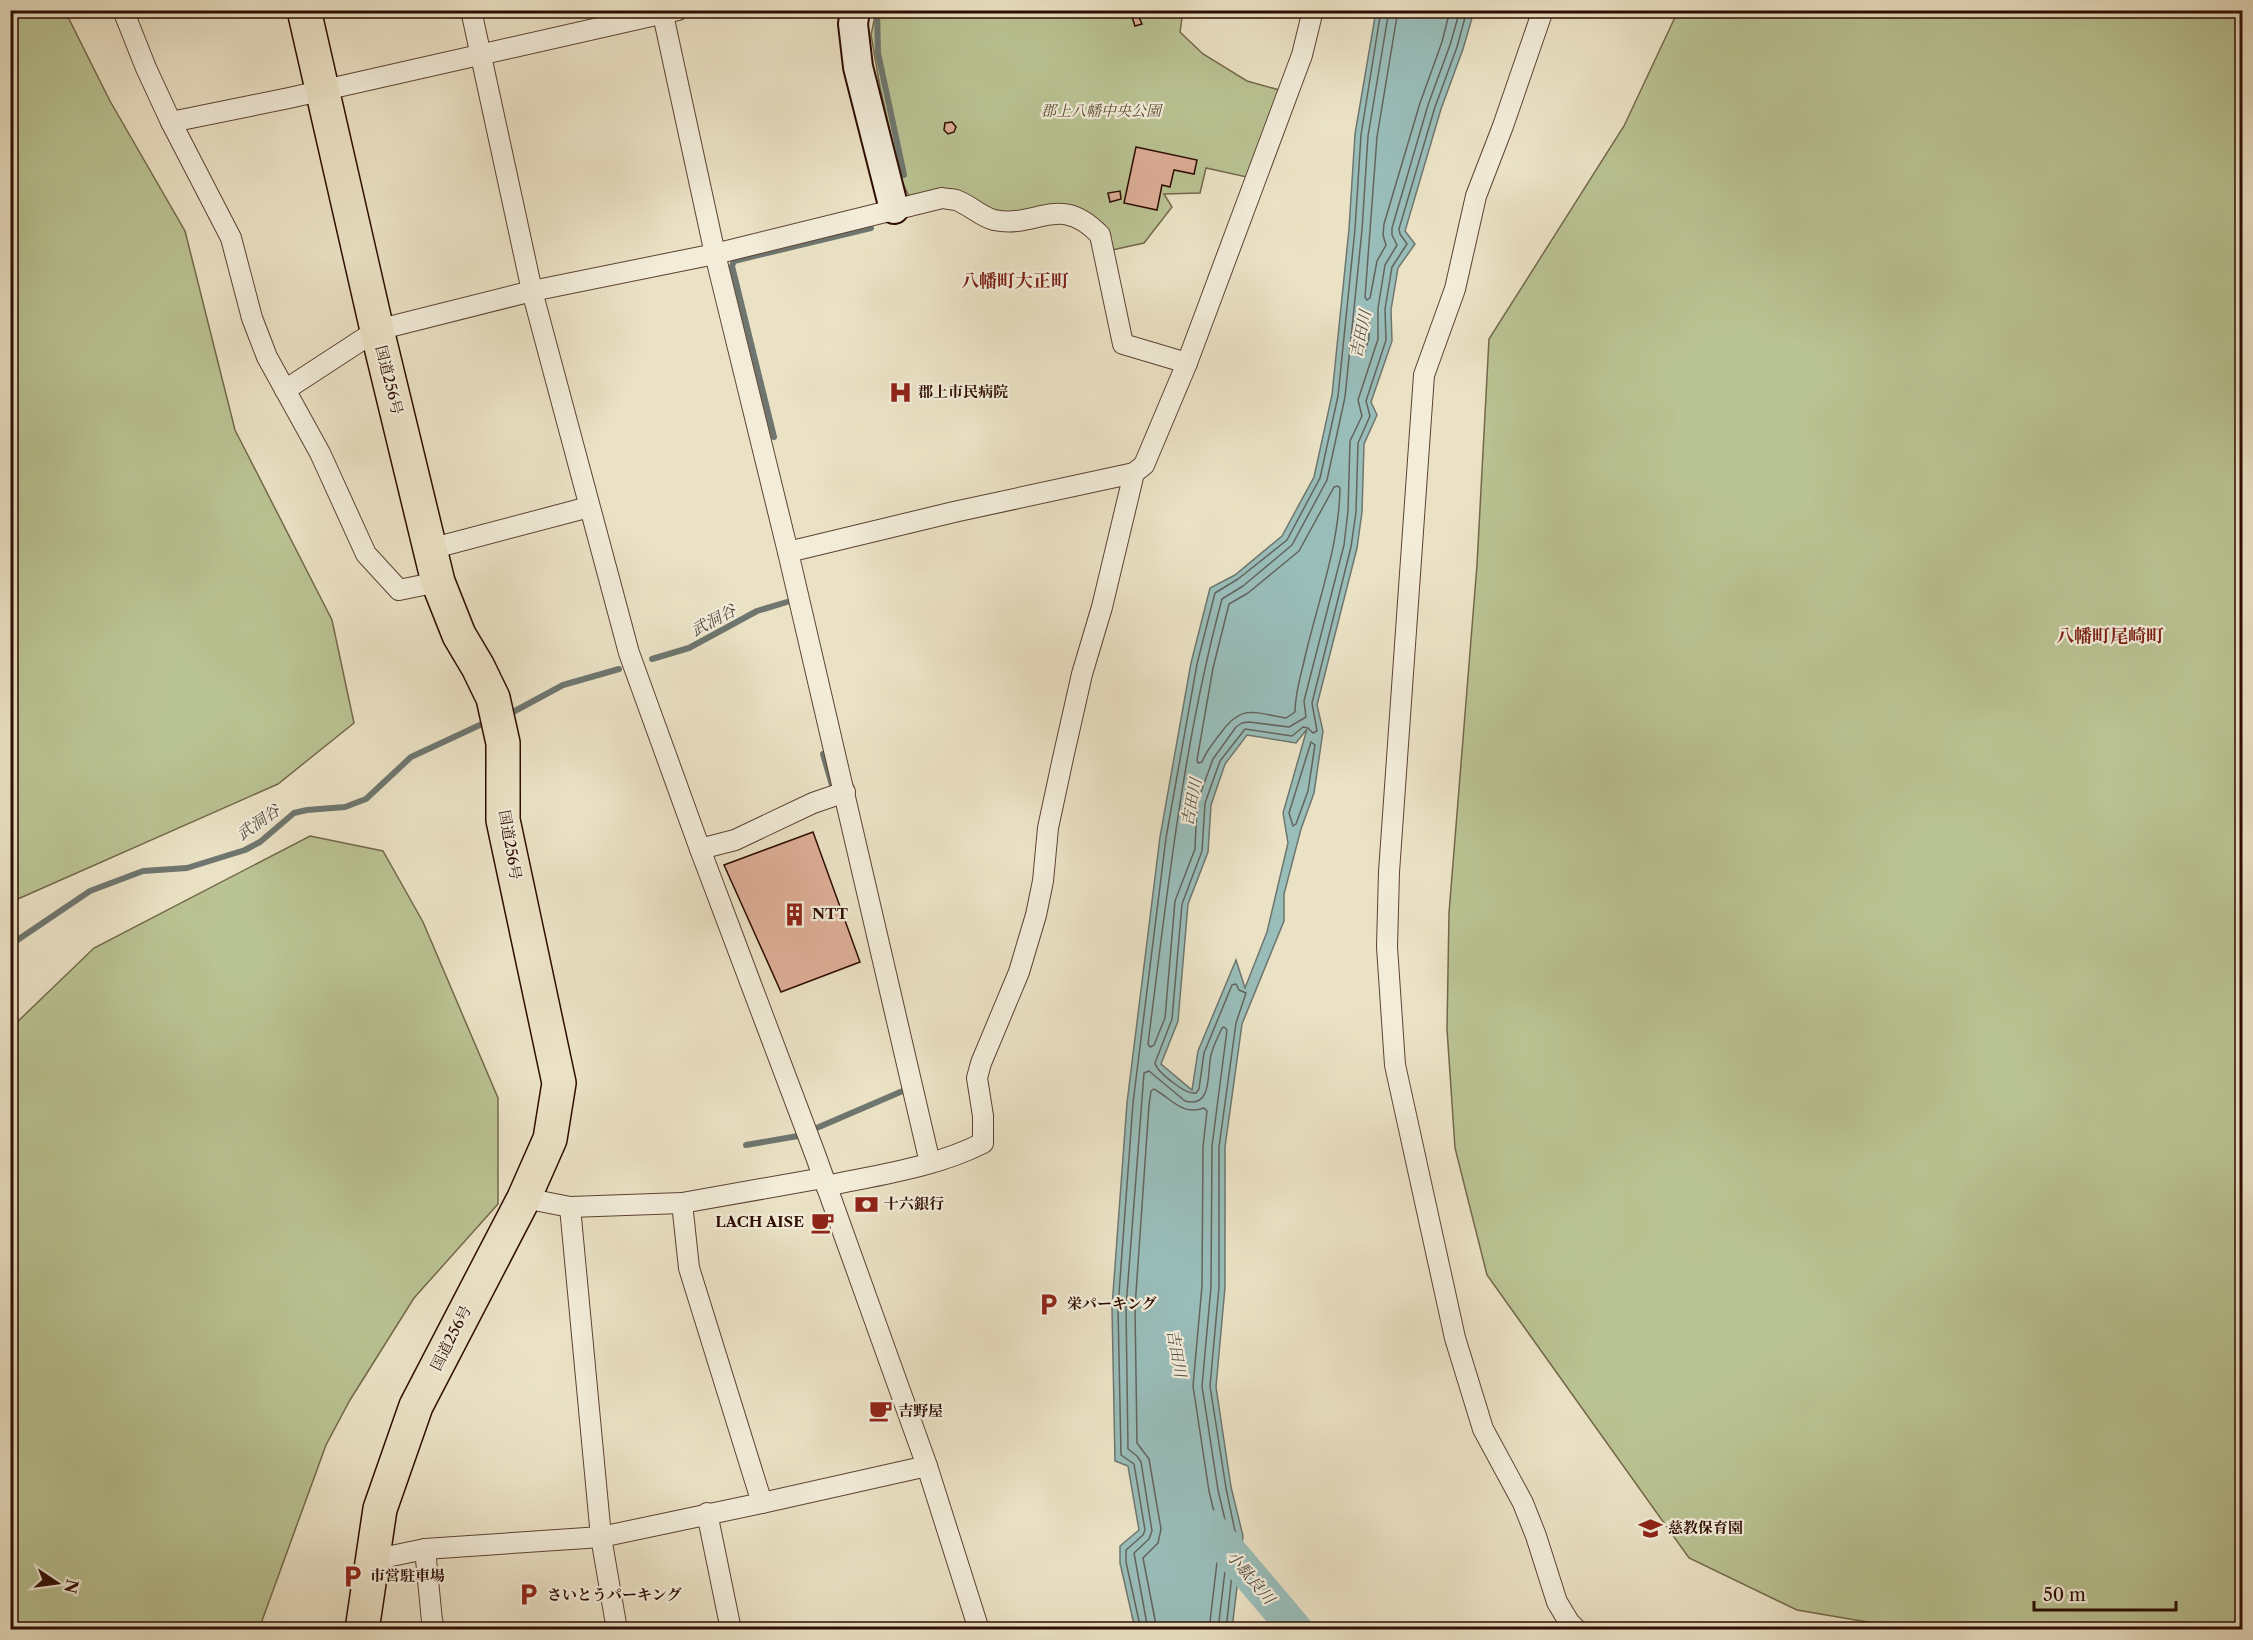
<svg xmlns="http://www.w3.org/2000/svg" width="2253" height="1640" font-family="'Libre Caslon Text','Noto Serif JP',serif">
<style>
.green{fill:#bac393;stroke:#74684a;stroke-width:1.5}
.water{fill:#99bdb9;stroke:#6e766f;stroke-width:1.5;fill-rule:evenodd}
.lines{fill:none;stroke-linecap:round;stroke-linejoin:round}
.shore{stroke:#63645d;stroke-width:1.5}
.stream{stroke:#6e766f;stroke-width:6}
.river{stroke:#99bdb9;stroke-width:34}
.building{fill:#ddae97;stroke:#2d0c01;stroke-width:1.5}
.street-casing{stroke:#5c4232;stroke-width:22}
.secondary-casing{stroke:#2d0c01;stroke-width:32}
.highway-casing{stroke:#2d0c01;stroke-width:36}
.street{stroke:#f2ecd9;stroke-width:20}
.secondary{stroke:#f2ecd9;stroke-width:28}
.highway{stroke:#ebe2c5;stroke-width:33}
.labels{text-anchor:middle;stroke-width:4.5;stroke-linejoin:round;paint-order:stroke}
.park-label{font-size:15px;font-style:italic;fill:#5e4c34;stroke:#f2ecd9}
.street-label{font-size:15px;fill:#2d0c01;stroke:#f2ecd9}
.poi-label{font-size:15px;font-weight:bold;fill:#2d0c01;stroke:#f2ecd9;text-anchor:start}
.water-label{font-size:16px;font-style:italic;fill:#534a41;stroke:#f2ecd9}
.quarter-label{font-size:18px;font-weight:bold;fill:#7a1f14;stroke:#f2ecd9}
</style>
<rect width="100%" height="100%" fill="#ebe2c5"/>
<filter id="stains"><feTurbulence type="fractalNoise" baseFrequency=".00333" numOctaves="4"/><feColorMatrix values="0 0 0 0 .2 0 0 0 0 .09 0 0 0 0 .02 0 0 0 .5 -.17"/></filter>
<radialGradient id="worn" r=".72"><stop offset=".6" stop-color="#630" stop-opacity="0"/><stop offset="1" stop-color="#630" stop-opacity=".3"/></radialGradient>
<g class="green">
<path d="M11,10L65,11L110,101L185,231L235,430L332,620L354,723L278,784L11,902Z"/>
<path d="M876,11H1183L1180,32L1203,54L1247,81L1283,91L1251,178L1206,168L1200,193L1164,194L1172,207L1144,243L1107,251L1104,230L989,209L944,191L909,196L900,178L880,87L871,35Z"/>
<path d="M1678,11H2242V1629L1914,1630L1797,1610L1689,1558L1487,1275L1455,1148L1447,1029L1449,913L1477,565L1489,339L1624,126Z"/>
<path d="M310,836L383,851L423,922L498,1098V1204L414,1298L350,1400L326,1445L259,1629H11V1028L94,948Z"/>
</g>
<path class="water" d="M1376,11H1474L1463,49L1441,109L1405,231L1415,244L1398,268L1391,310L1392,341L1371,402L1377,415L1364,444L1362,512L1357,548L1317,705L1323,731L1314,793L1301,829L1284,894V921L1242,1024L1225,1147V1287L1216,1387L1231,1487L1243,1536L1232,1629H1135L1120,1563V1546L1139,1530L1128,1466L1115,1461L1112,1307L1127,1103L1160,837L1191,663L1210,588L1235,575L1282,536L1314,477L1332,395L1349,229L1355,134ZM1307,729L1283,813L1288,843L1267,932L1245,988L1236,960L1198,1051L1192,1090L1161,1064L1178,1021L1188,904L1208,852L1211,805L1225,764L1247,735L1296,743Z"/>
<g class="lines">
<g class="shore">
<path d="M1389,10L1368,136L1362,230L1345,397L1327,480L1292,545L1243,586L1222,599C1183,744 1167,894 1148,1044L1150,1047L1154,1045L1165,1018L1175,901L1195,849L1197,803L1213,759L1236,727L1242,723L1249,722L1289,727L1306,717L1304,701L1344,545L1348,511L1350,441L1362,416L1358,400L1378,339V308L1385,265L1397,245L1392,235V228L1428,105L1450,45L1460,10"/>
<path d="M1398,10L1377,137L1365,297L1367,300L1370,298L1377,261L1386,245L1383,235L1384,224L1420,103L1442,42L1450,10"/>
<path d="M1366,310L1369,313V338L1365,351L1362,352L1359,349L1363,313Z"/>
<path d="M1338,486L1340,488C1339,546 1318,601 1305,657C1301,675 1295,693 1295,712L1286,718C1253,713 1242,703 1220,734C1213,743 1206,751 1202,762L1198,763L1197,760L1213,668L1229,604L1248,593L1299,551L1334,487Z"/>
<path d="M1311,742L1315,745L1308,791L1296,824L1293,826L1289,813Z"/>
<path d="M1141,1630L1126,1562V1550L1143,1535L1145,1530L1134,1464L1121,1455L1118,1307L1133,1103L1166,838L1197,664L1215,593L1238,579L1287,540L1320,478L1338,396L1355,229L1361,135L1381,10"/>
<path d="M1148,1630L1134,1553L1149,1539L1152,1531L1141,1462L1137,1456L1128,1449L1126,1307L1144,1073L1149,1071L1185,1101C1213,1109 1207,1071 1211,1055C1213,1046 1218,1037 1222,1028L1224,1027L1227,1030L1212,1146L1211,1287L1202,1386L1218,1490L1229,1537L1218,1630"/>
<path d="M1157,1630L1143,1558L1158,1543L1161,1529L1149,1459L1137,1443L1135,1307L1149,1105L1151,1091L1154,1089C1172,1099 1182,1116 1204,1108L1207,1111L1203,1147L1202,1286L1193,1386L1209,1491L1220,1537L1209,1630"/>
<path d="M1226,1630L1236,1536L1226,1488L1210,1386L1219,1287V1147L1236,1023L1246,993L1239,990L1236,984L1232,985L1204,1053L1199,1089L1196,1093C1187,1096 1157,1072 1155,1063L1172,1019L1182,904L1202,851L1205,803L1220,761L1245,729L1292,736L1303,727L1308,728L1313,733L1317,731L1312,703L1351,547L1356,512L1358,443L1370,416L1366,401L1386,340L1385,309L1392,267L1407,244L1400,234L1399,229L1435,107L1457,47L1467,10"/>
</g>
<g class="stream">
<path d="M877,10L878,53L904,175"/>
<path d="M774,437L732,266L734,261L871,228"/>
<path d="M652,659L689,648L757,611L787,602"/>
<path d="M513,712L563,685L619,669"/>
<path d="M823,754L832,785"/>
<path d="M10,945L90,891L143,871L187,868L245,850L260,842L294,813L307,810L345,807L366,799L411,757L482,724"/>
<path d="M746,1145L798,1136L905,1090"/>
</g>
<path class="river" d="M1209,1527L1296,1630"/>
</g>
<g class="building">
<path d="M1138,15L1142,24L1135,26L1132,17Z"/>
<path d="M952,122L956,127L954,132L948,134L944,130L945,123Z"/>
<path d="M1136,147L1197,160L1194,174L1174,170L1170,187L1162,185L1157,210L1124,203Z"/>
<path d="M1120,191L1121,199L1110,202L1108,193Z"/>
<path d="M813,832L860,962L781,992L724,865Z"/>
</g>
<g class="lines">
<defs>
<g id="street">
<path d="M123,10L146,68L171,122L231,238L252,318L267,357L320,453L366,554L399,590L438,582"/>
<path d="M471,10L532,291L629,653L700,849L815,1154L927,1466L979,1630"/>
<path d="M662,10L715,254L788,552L930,1163"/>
<path d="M1543,10L1503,126L1476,196L1455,289L1424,375L1389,872L1387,947L1395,1065L1455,1338L1483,1429L1523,1503L1536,1536L1557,1602L1569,1622L1577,1630"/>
<path d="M171,122L289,98L678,10"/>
<path d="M285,390L377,330L532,291L715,254L942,198C947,199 952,199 956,200C970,205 981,217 994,220C1038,229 1059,192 1100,235L1123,344L1187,363"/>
<path d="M430,549L589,507"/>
<path d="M788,552L954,512L1134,473"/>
<path d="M700,849L735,840L813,803L845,792"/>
<path d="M826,1186C878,1175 936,1167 983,1143V1116L977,1078L981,1063L1019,972L1036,915L1043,881L1048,828L1063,758L1082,674L1102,607L1134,473L1144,465L1187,363L1302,55L1313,10"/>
<path d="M524,1198L570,1207L682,1203L823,1178"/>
<path d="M682,1203L689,1268L762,1503"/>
<path d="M570,1207L601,1537L617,1630"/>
<path d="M707,1513L731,1630"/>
<path d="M425,1549L432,1621L435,1630"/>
<path d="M372,1560L425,1549L601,1537L762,1503L927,1466"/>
</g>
<path id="secondary" d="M855,10L853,24L858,67L894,209"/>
<path id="highway" d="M304,10L377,330L438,582L459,635L478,667L493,698L503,743V820L559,1083L550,1139L524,1198L416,1406L380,1509L362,1630"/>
</defs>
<use href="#street" class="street-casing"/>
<use href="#secondary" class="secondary-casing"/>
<use href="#highway" class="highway-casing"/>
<use href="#street" class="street"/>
<use href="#secondary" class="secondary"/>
<use href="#highway" class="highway"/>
</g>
<defs>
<symbol id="hospital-bare" viewBox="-9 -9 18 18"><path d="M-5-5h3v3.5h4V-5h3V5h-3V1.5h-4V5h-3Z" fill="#8f2418" stroke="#f2ecd9" stroke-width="2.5" paint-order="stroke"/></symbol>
<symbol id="building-bare" viewBox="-9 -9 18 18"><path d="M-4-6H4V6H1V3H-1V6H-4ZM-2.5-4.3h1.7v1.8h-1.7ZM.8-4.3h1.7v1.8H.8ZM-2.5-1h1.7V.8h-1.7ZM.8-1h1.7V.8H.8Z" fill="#8f2418" stroke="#f2ecd9" stroke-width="2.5" paint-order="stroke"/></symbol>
<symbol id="bank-bare" viewBox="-9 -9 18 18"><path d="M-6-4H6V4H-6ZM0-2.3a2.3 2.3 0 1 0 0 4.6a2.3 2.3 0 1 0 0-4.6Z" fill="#8f2418" stroke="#f2ecd9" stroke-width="2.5" paint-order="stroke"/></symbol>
<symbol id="cafe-bare" viewBox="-9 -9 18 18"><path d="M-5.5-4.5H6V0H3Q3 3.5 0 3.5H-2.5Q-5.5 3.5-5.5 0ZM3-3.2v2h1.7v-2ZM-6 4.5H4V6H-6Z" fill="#8f2418" stroke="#f2ecd9" stroke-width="2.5" paint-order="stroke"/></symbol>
<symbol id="parking-bare" viewBox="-9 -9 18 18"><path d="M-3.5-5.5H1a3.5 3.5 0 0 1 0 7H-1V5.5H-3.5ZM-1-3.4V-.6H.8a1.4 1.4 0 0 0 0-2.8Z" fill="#8f2418" stroke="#f2ecd9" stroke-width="2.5" paint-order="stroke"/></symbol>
<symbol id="school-bare" viewBox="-9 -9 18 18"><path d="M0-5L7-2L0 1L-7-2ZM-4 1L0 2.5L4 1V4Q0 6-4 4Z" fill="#8f2418" stroke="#f2ecd9" stroke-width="2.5" paint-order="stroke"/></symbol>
</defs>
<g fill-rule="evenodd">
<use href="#hospital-bare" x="884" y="376" width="33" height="33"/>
<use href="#building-bare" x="778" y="898" width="33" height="33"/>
<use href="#bank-bare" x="850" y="1188" width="33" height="33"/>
<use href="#cafe-bare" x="806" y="1206" width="33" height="33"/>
<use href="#parking-bare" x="1032" y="1288" width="33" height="33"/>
<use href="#cafe-bare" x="864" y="1394" width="33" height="33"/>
<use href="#school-bare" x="1634" y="1512" width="33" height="33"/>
<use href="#parking-bare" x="336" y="1560" width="33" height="33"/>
<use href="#parking-bare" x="512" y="1578" width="33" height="33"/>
</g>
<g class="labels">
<g class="park-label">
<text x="1101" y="116">郡上八幡中央公園</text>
</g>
<g class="street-label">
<text transform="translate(389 380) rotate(76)" y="5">国道256号</text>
<text transform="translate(510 845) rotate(80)" y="5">国道256号</text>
<text transform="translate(451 1338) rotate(-63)" y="5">国道256号</text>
</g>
<g class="poi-label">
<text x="918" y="397">郡上市民病院</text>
<text x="812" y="919">NTT</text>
<text x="884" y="1209">十六銀行</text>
<text x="804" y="1227" text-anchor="end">LACH AISE</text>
<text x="1067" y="1309">栄パーキング</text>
<text x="898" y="1416">吉野屋</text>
<text x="1668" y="1533">慈教保育園</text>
<text x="370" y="1581">市営駐車場</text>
<text x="547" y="1600">さいとうパーキング</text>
</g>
<g class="water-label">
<text transform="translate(1360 334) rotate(-78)" y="6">吉田川</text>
<text transform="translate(713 620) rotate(-28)" y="6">武洞谷</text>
<text transform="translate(1191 802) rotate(-79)" y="6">吉田川</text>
<text transform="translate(258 822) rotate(-35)" y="6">武洞谷</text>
<text transform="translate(1177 1353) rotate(80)" y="6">吉田川</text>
<text transform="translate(1251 1577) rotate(50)" y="6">小駄良川</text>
</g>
<g class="quarter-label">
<text x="1015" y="287">八幡町大正町</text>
<text x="2110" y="642">八幡町尾崎町</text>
</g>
</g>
<rect width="2253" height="1640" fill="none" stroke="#ebe2c5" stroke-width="36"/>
<rect x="12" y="12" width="2229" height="1616" fill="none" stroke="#2d0c01" stroke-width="3"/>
<rect x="18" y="18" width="2217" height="1604" fill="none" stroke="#2d0c01" stroke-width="1.5"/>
<g transform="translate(57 1583) rotate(103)" stroke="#f2ecd9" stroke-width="4.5" paint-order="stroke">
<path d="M0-4.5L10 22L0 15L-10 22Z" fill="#2d0c01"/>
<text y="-9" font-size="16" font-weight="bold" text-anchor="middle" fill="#2d0c01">N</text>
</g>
<path d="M2034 1601v9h142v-9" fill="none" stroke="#2d0c01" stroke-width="3"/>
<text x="2043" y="1601" font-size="18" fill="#2d0c01" stroke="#f2ecd9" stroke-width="4.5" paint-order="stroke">50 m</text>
<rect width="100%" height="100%" filter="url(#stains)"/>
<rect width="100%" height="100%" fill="url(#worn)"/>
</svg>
